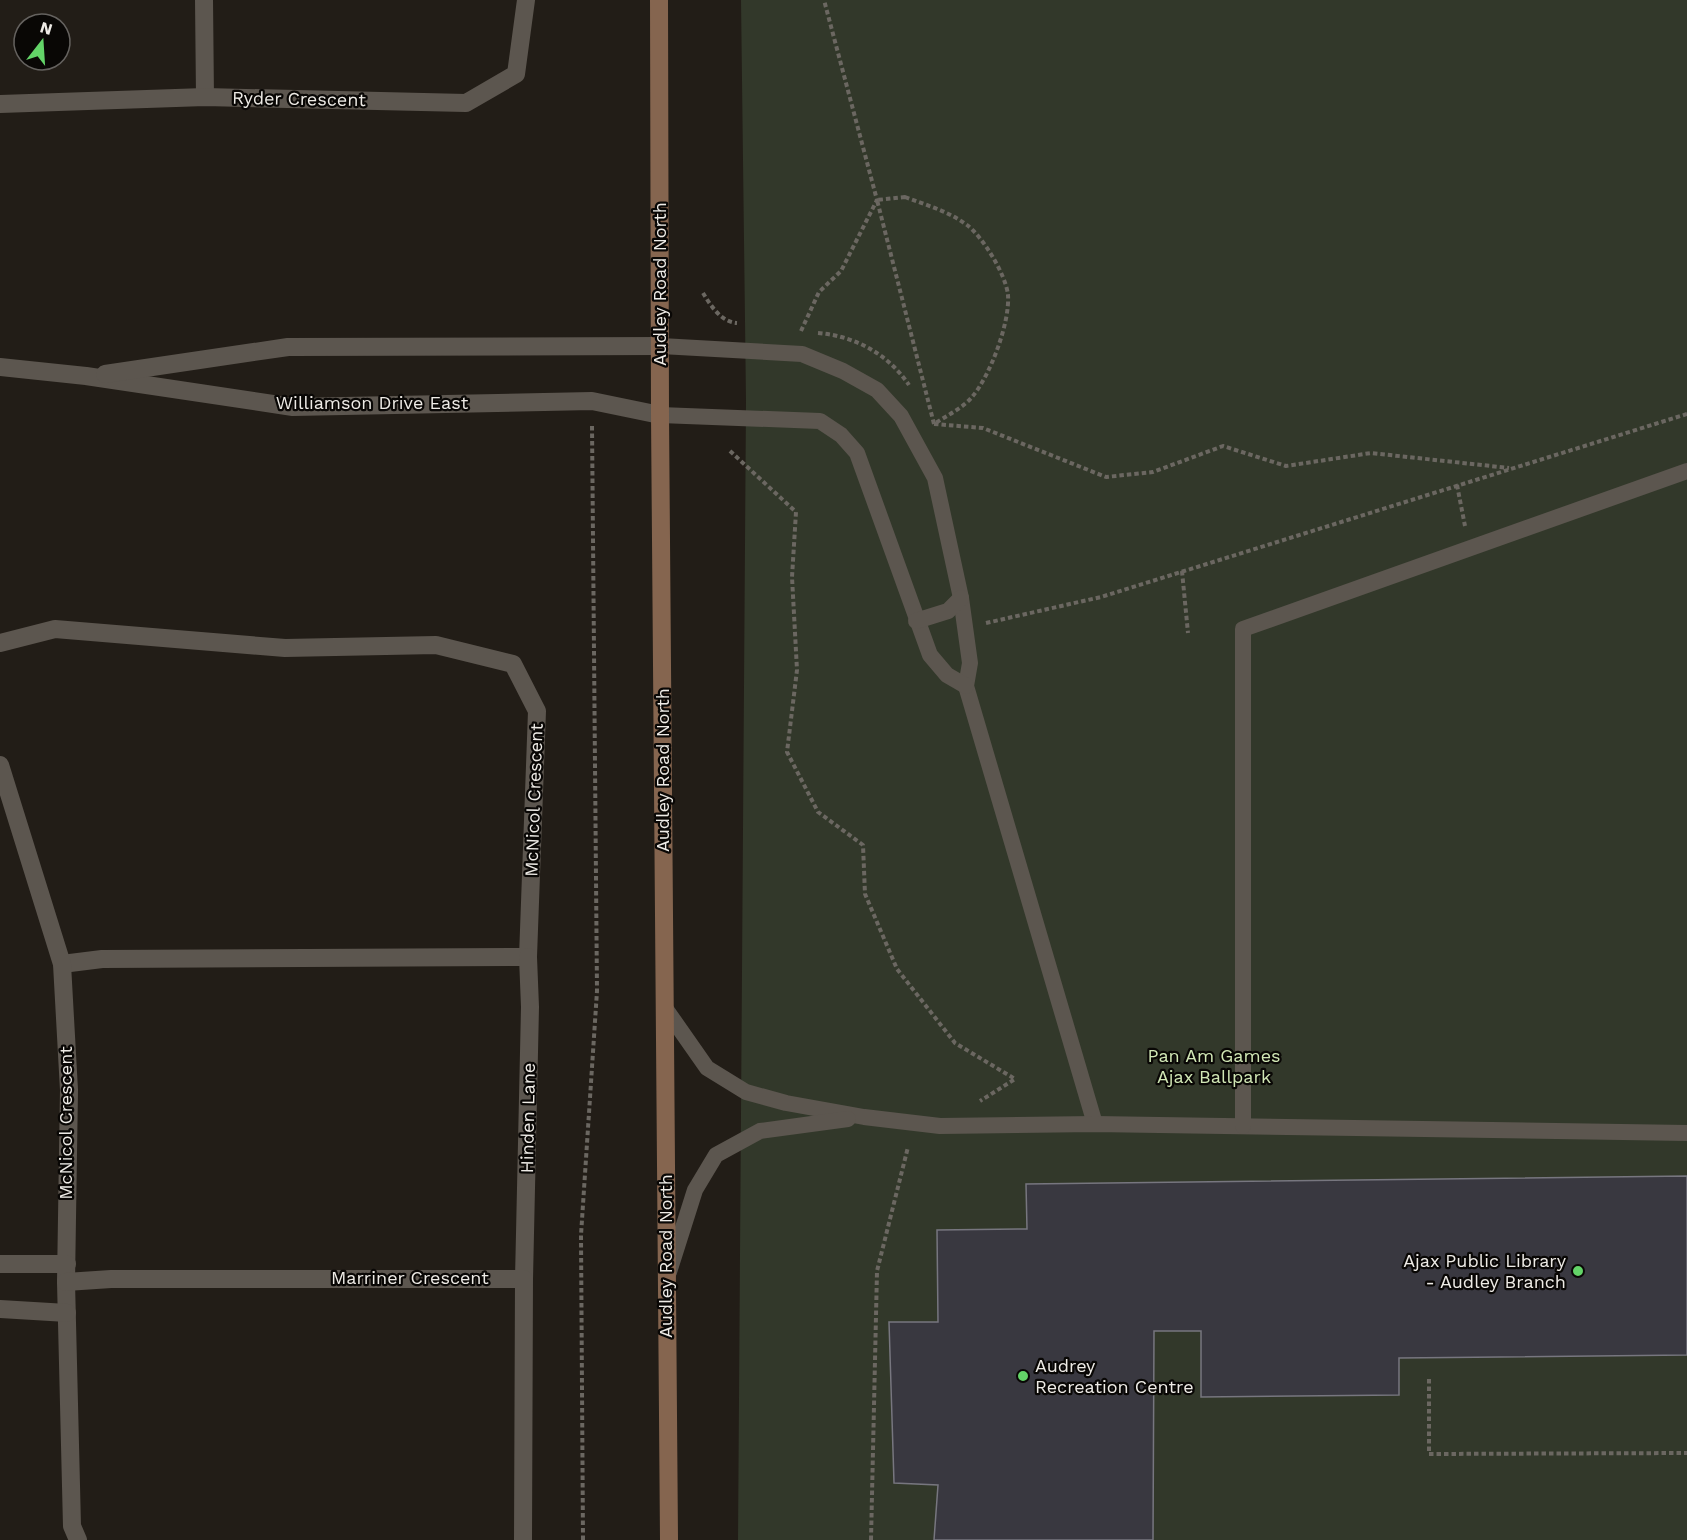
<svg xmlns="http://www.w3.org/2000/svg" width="1687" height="1540" font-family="'Work Sans',sans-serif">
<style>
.green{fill:#32382a}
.building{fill:#393840;stroke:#77767f;stroke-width:1.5}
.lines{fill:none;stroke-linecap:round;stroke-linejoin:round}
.path{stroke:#6b6761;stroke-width:4;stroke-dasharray:4.5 3;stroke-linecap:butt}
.lane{stroke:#5c564f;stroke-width:16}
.street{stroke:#5c564f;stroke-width:18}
.secondary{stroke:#85654f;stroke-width:18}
.poi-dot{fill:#63d468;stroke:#090705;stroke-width:2}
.labels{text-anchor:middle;stroke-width:4.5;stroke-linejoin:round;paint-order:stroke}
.street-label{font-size:18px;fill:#eeebe6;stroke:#090705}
.park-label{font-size:18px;fill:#d1e7b5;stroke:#090705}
.poi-label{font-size:18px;fill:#eeebe6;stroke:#090705;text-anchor:end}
</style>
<rect width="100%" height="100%" fill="#221d17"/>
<path class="green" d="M741,0H1687V1540H738L746,401Z"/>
<path class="building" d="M1687,1176V1355L1399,1358V1395L1201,1397V1331H1154L1153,1540H934L938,1485L894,1483L889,1322H938L937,1230L1027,1229L1026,1184Z"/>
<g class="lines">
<g class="path">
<path d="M905,197C926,205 948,211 967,225C983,237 1006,275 1008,295C1010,323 990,376 972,397C963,408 946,416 934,424L877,200Z"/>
<path d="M703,293C711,306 721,322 737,323"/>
<path d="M801,331L819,292L841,271L877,200L824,0"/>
<path d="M818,333C855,336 888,354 909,385"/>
<path d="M934,424L983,428L1106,477L1153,472L1223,446L1286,466L1371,453L1509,468"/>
<path d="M730,451L796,512L792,577L797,670L787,752L818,812L863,845L865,894L897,969L955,1043L1015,1079L980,1101"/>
<path d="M1457,485L1465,526"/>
<path d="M1182,571L1188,633"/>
<path d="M986,623L1101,597L1687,414"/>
<path d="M1429,1379V1454L1687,1453"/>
<path d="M583,1540L581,1235L597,991L592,425"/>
<path d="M871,1540L877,1271L908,1147"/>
</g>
<g class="lane">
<path d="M661,346L802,354L843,371L877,390L901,416L935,478L961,598L970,663L966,686L1095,1124"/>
<path d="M660,415L820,421L841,435L857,453L930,655L947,675L966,686"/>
<path d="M916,621L948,611L961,598"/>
<path d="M665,1008L707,1068L746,1092L786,1103L864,1117L940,1126L1095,1124L1687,1133"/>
<path d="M1243,1126V629L1687,471"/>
<path d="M669,1272L695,1190L716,1155L760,1131L848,1119"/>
</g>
<g class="street">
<path d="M204,0L205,97"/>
<path d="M0,104L205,97L466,103L516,74L526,0"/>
<path d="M0,367L86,376L293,407L592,401L660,415"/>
<path d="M105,374L288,347L661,346"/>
<path d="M0,643L55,629L285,648L436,645L513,664L537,711L528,957L102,959L62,964"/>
<path d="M0,765L62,964L69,1090L66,1282L72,1526L78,1540"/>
<path d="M0,1264H67"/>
<path d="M524,1279L530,1007L528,957"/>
<path d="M66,1282L111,1279H524L523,1540"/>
<path d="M0,1309L67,1313"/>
</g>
<path class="secondary" d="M659,0L660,415L669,1540"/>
</g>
<g class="poi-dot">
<circle cx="1578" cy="1271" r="6"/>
<circle cx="1023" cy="1376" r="6"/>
</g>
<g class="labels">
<g class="street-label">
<text transform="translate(299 99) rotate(1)" y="6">Ryder Crescent</text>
<text transform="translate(660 284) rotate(-90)" y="6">Audley Road North</text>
<text x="372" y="409">Williamson Drive East</text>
<text transform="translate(663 770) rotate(-90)" y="6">Audley Road North</text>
<text transform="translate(534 800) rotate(-88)" y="6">McNicol Crescent</text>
<text transform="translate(528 1118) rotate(-89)" y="6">Hinden Lane</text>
<text transform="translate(66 1123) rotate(-90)" y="6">McNicol Crescent</text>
<text transform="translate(666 1256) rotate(-90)" y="6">Audley Road North</text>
<text x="410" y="1284">Marriner Crescent</text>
</g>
<g class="park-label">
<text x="1214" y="1062">Pan Am Games<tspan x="1214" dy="21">Ajax Ballpark</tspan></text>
</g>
<g class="poi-label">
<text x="1566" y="1267">Ajax Public Library<tspan x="1566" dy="21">- Audley Branch</tspan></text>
<text x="1035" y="1372" text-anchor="start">Audrey<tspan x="1035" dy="21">Recreation Centre</tspan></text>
</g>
</g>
<g transform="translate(42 42) rotate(17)"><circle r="28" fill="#090705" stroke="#65625f" stroke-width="1.5"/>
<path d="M0-4.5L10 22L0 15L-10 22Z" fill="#63d468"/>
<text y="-9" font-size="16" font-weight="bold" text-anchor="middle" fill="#eeebe6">N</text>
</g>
</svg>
